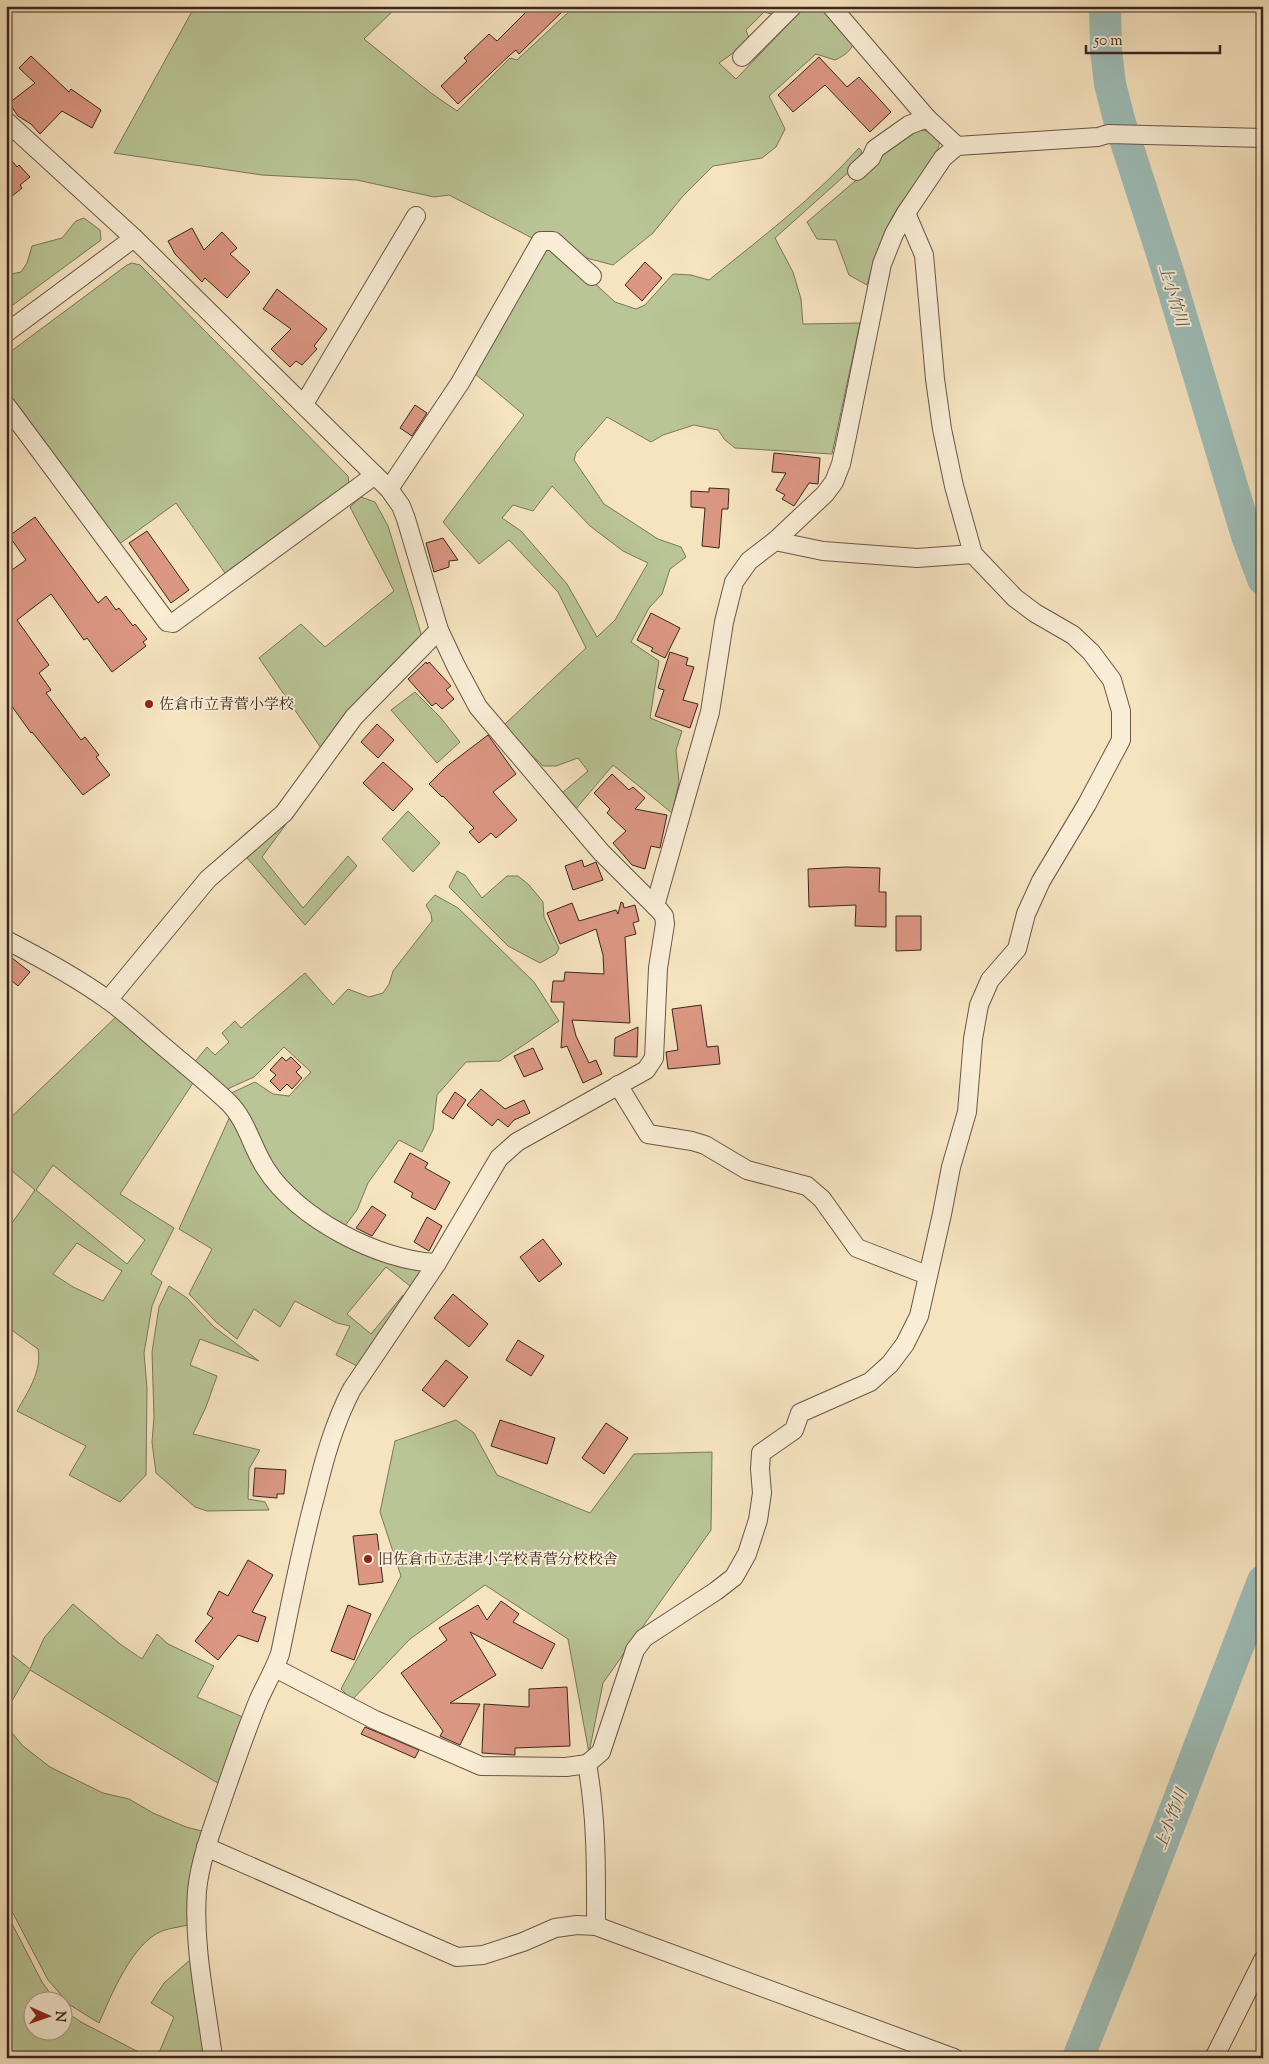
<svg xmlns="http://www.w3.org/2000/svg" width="1269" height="2064" font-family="'Sorts Mill Goudy','Noto Serif JP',serif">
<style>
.green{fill:#b9c595;stroke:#79765a;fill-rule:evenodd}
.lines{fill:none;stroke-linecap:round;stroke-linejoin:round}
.river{stroke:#9ebeb9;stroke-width:32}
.building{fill:#dc9783;stroke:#39261e}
.minor-casing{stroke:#685646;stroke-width:20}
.minor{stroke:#f9edd6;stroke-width:18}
.poi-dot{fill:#8f2418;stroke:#f9edd6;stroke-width:2}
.labels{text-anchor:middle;stroke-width:4;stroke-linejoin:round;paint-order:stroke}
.poi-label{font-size:15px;fill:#39261e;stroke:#f9edd6;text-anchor:start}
.water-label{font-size:16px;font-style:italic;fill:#57544c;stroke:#f9edd6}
</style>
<rect width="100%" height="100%" fill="#f6e4c0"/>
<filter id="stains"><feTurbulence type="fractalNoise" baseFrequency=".004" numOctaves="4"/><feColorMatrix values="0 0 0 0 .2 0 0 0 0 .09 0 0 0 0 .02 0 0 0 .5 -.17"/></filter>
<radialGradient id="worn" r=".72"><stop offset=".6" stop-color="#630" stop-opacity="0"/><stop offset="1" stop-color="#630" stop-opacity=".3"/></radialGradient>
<g class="green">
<path d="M195,6H398L364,39L431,93L457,111L510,58L517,60L575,6H774L775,15L764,12L746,30L750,41L719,63L736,79L806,6H824L854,42C851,51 844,56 835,60L816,54L769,96L785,129L776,147L762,158L713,166L683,196L653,233L613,265L575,255L536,240L449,195L434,197L357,180L262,175L114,153Z"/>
<path d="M913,129C924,129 933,132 940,141C935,166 913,185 899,206C883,230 875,257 867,285L849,275L836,240L817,239L807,222L861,176L879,163L884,150Z"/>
<path d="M859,148L862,152L852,169L775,238L793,272L801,299L803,324L860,323L832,454L735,448L725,440L718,430L694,425L663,435L651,442L607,417L576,453L574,460L604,504L658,539L681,547L686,557L670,569L662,594L649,608L631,642L659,661L650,718L682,731L676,750L679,782L672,813L613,765L575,810L562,793L588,771L578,758L556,766H543L526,750L505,724L586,648L558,592L509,540L479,564L443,522L524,415L474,373L542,245L552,244L615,302L636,309L645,305L673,274L691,275L709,280C761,238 814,198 859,148ZM552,486L590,526L623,551L648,563L615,620L597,637L567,584L521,531L502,518L513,505L533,511Z"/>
<path d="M84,218L100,230L101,240L6,310V275L21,272L27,263L32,246L62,238L76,221Z"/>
<path d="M132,263L140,265L348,476L349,483L225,573L176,503L118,545L6,392V355L127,265Z"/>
<path d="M361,497L375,502L388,526L423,640L323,751L259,658L301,624L325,647L394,591L350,507Z"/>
<path d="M415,692L440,717L460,742L437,763L391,710Z"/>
<path d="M408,811L440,843L413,872L382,839Z"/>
<path d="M289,820L262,857L303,908L348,856L357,866L305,925L247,858Z"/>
<path d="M457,871L465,875L482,898L507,876H518L529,885L543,902L544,917L559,948L556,954L540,963L508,946L449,887Z"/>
<path d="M435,895L458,908L534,982L559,1021L500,1061L466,1062L437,1095L433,1130L422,1152L399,1140L368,1183L357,1210L344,1227L293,1195L227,1095L255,1082L273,1094L289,1096L311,1072L284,1047L254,1077L223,1091L193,1064L207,1047L215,1055L229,1042L222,1033L235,1021L241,1028L305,973L333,1005L348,989L369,997L383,993L389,984L393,971L432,921L431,914L426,905Z"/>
<path d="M118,1015L195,1080L120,1194L174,1228L151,1274L162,1282L152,1306L144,1353L147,1388L146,1475L120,1502L69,1475L86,1446L17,1411C28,1391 42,1372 38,1349L6,1326V1225L10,1226L35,1190L6,1166V1122ZM53,1165L145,1240L127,1264L36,1190ZM77,1243L122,1271L103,1301L73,1287L53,1274Z"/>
<path d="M231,1114L286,1198L425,1269L410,1286L386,1267L347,1314L371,1334L403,1295L399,1304L357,1366L336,1355L350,1326L337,1323L295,1301L280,1327L254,1309L237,1339L216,1322L189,1294L212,1249L179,1229Z"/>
<path d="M169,1286L187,1298L213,1326L259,1361L200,1339L190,1365L217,1376L206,1407L193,1434L260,1450L249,1469L248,1499L265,1502L269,1510L207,1511L195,1507L156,1473L152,1442L154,1417L152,1352L159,1307Z"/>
<path d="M456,1420L474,1433L497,1475L590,1513L634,1454L712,1452L711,1530L603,1683L589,1753L568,1639L485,1585L410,1639L352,1700L341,1689L401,1576L380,1512L395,1441Z"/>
<path d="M73,1604L120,1644L142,1659L157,1634L168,1644L214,1666L197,1697L245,1718L221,1785L30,1670L6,1711V1650L30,1669L44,1638Z"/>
<path d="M6,1726L23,1746L50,1767L103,1793L129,1799L153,1813L186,1827L202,1831C192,1862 190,1893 188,1925C180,1927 170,1928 162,1931C132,1943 111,1996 99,2023L70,2005L48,1980L6,1900Z"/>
<path d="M6,1912L42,1982L56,2001L32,2002V2032H62L63,2010L81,2022L150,2058H6Z"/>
<path d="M191,1959L206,2058H167L159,2053L174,2017L151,2003L164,1983Z"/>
</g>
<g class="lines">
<g class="river">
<path d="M1105,6L1106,50L1110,84L1120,123L1167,269L1247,536L1263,579"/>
<path d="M1078,2058L1117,1961L1263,1581"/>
</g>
</g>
<g class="building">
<path d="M532,6H568L519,54L516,50L510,55L458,104L441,86L467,61L464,58L489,34L497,41Z"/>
<path d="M31,56L69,92L71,89L101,110L92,128L62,111L40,134L31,124L18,116L9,103L35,83L19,68Z"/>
<path d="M819,57L847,87L859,77L891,112L870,132L825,85L793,112L778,95Z"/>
<path d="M6,154L17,167L19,165L30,177L20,185L22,188L6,201Z"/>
<path d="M192,228L204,250L222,232L237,248L230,254L250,272L227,298L205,278L202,282L175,254L168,241Z"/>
<path d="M645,262L662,278L642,301L625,285Z"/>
<path d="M277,289L327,329L314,346L317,349L302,365L296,361L290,367L271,349L291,329L263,309Z"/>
<path d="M415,405L427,413L412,436L400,428Z"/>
<path d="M774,453L820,458L818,484L809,483L794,506L782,499L785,495L776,490L786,473L772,472Z"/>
<path d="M709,488L729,489L728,509H722L719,548L702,546L705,508L691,507V491L709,492Z"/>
<path d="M35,517L98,603L106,596L116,610L119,608L133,626L135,624L147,639L143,642L146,646L112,672L87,638L84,640L51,594L17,620L49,665L39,673L51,690L46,693L81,740L85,737L99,755L96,757L110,775L83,795L32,732L31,733L6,698V574L26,560L9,536Z"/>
<path d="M147,531L189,590L171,603L129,543Z"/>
<path d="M443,538L458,560L449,561V567L434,572L426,543Z"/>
<path d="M651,613L680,628L665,658L651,651L653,648L637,640Z"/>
<path d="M670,652L688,658L686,665L694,667L683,700L698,704L690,728L655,716L664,690L658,688Z"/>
<path d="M426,662L427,664L429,662L451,686L446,690L454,699L442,709L436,703L432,706L408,679Z"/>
<path d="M377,724L394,740L378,758L361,742Z"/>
<path d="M488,735L516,774L493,792L517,820L496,838L491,833L479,843L469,832L474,828L443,796L442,797L429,784L446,767Z"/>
<path d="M383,762L413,789L393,811L363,783Z"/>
<path d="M612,774L629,790L633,787L645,798L635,809L667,815L660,848L651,846L645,869L632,865L613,843L626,831L607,813L610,809L594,793Z"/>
<path d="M582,860L584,867L596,862L603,880L573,890L565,866Z"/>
<path d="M846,867L880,868L879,892H886V927L855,926L856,905L809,907L808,869Z"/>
<path d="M621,902L623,903L624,908L635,905L639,921L633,923L636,934L625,937L630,1023L572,1020L576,1036L589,1063L596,1060L602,1074L583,1083L567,1046L561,1048L564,1002H551L553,981H564L565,972L604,974L603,955L596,929L560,944L547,913L572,903L579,921L616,910L618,914Z"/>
<path d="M896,916H921V950L896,951Z"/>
<path d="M12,958L30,972L18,986L6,976V965Z"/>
<path d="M701,1005L707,1047L718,1046L720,1064L668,1069L666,1052L678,1050L672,1009Z"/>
<path d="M638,1027L637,1057L614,1056L615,1038Z"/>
<path d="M533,1048L543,1069L524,1077L514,1056Z"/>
<path d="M282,1057L286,1061L291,1057L301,1067L296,1072L302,1078L292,1089L287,1084L280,1091L270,1081L276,1075L270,1070Z"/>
<path d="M481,1089L505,1109L524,1100L530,1113L514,1120L508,1127L498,1119L492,1126L467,1105Z"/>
<path d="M455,1092L466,1100L453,1119L442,1112Z"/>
<path d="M410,1153L428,1163L425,1168L450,1182L435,1210L411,1197L413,1193L394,1182Z"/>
<path d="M372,1206L386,1215L372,1236L356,1228Z"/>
<path d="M427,1217L442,1226L429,1251L414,1242Z"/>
<path d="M543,1239L562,1264L539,1282L520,1257Z"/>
<path d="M453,1294L488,1324L469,1347L434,1318Z"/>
<path d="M518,1340L544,1356L531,1376L506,1360Z"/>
<path d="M446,1360L468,1377L444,1407L422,1390Z"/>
<path d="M500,1420L555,1438L547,1464L491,1446Z"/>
<path d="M606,1423L628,1438L604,1474L582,1458Z"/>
<path d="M255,1468L286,1470L284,1494H277V1498L253,1496Z"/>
<path d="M377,1534L383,1582L359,1585L353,1536Z"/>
<path d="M248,1560L273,1575L252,1612L266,1617L258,1642L238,1635L218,1660L195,1641L213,1618L207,1614L219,1591L228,1596Z"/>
<path d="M501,1601L519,1614L513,1622L555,1644L542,1669L470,1632L496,1675L450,1703L480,1704L460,1745L440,1736L443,1731L401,1673L447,1640L439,1628L478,1605L487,1620Z"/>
<path d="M348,1605L371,1614L354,1660L331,1651Z"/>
<path d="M567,1687L570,1746L515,1748V1755L482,1753L484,1704L529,1707V1689Z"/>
<path d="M365,1727L419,1750L415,1758L361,1734Z"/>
</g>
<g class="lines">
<defs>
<g id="minor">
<path d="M831,6L927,118L957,146"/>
<path d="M742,57L793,6"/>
<path d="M6,121L134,238L389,489L401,506L406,519L439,630L456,666L478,707L601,852L660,911L664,916L665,924L658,968L654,1058L646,1070L517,1142L499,1158L437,1263L352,1389C334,1423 324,1460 315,1497C301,1549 291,1601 280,1654C274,1670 266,1684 259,1699C245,1733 233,1768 221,1803C211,1832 200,1861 197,1891C193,1947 206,2002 213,2058"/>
<path d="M857,171L871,158L875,149L909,125L927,118"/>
<path d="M6,333L134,238"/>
<path d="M304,404L416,216"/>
<path d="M6,405L167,622L173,623L375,475"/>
<path d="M389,489L460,383L541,241H553L592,276"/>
<path d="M775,541L823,551L917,558L973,554"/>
<path d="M655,906L710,712L724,622L734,582L749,561L775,541L825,494L834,482L841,464L847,436L877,288L882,264L894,234L906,213L943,158L957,146L1098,137L1108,134L1263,138"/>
<path d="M6,940C41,958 76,977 108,1000C129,1015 148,1034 169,1051C189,1068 210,1085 229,1103C247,1121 252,1148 266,1169C297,1218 379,1261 437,1263"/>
<path d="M108,1000L208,879L284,813L354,717L439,630"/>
<path d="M618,1085L648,1134L692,1141L705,1145L747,1170L807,1186L822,1199L857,1248L927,1275"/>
<path d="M275,1668L375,1720L481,1766L566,1767L587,1764L601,1752L635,1650L644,1638L716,1591L734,1577L747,1554L758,1520L762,1493L760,1469L761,1453L794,1430L800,1413L870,1382L890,1364L905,1344L919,1316L942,1214L951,1167L967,1112L973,1039L979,1005L990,980L1017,949L1026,914L1041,881L1087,804L1121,740V711L1112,680L1091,652L1073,635L1035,613L1015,598L973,554L954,486L942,429L935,379L924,255L906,213"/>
<path d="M587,1764C597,1819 596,1871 596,1926"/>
<path d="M206,1847L457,1957L483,1955L523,1942L555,1928L577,1925L596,1926L954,2058"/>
<path d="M1214,2058L1263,1960"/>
</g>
</defs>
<use href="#minor" class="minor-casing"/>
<use href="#minor" class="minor"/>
</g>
<g class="poi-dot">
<circle cx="149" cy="704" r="5"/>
<circle cx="368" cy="1559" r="5"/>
</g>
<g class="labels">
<g class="poi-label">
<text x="159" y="709">佐倉市立青菅小学校</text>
<text x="378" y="1564">旧佐倉市立志津小学校青菅分校校舎</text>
</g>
<g class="water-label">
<text transform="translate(1174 295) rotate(73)" y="6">上小竹川</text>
<text transform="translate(1170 1819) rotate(-69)" y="6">上小竹川</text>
</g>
</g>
<rect width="1269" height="2064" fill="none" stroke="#f6e4c0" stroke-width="25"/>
<rect x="8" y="8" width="1254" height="2049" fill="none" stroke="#39261e" stroke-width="2.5"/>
<rect x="12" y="12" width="1244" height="2039" fill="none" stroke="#39261e"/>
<g transform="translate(48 2016) rotate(92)"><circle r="24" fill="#f9edd6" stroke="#ac9d8c"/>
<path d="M0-4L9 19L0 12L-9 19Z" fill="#8f2418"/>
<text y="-8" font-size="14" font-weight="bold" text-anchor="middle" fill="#39261e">N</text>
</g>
<path d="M1086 45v8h134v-8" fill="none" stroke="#39261e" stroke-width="2.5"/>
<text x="1094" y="45" font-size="15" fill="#39261e" stroke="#f9edd6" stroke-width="4" paint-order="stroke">50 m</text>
<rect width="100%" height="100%" filter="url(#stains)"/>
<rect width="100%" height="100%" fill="url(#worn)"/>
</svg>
